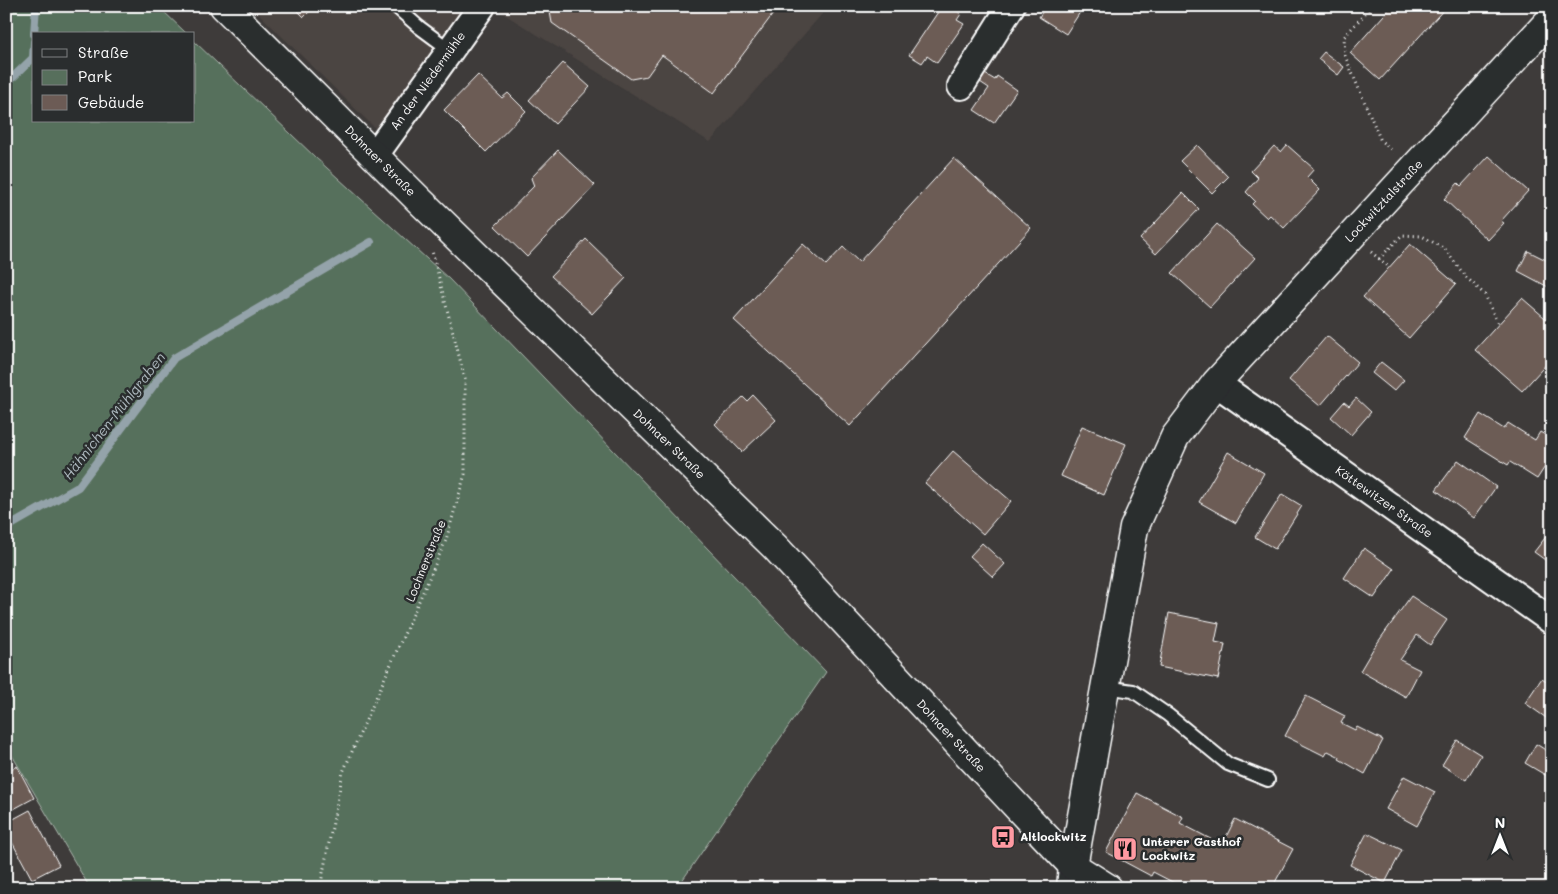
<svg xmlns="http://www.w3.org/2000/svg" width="1558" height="894" font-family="Mali,sans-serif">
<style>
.built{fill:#4c4542}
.green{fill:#576f5c;stroke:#abb7ae}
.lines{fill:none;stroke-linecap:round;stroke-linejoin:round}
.stream{stroke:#94a3aa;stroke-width:8}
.building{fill:#6c5b55;stroke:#fff}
.service-casing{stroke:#fff;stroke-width:16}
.minor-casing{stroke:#fff;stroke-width:30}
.tertiary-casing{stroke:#fff;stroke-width:31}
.secondary-casing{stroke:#fff;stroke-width:31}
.path{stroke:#fff;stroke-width:3;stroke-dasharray:1 4;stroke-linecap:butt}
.service{stroke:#2a2d2e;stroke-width:12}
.minor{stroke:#2a2d2e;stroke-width:26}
.tertiary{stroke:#2a2d2e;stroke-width:28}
.secondary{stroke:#2a2d2e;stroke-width:28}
.labels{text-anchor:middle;stroke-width:5;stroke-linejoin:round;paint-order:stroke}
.street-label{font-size:12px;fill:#fff;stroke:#2a2d2e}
.poi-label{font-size:12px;font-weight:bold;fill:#fff;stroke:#2a2d2e;text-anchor:start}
.water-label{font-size:14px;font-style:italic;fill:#afbac0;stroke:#2a2d2e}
</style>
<rect width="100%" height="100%" fill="#3e3b3a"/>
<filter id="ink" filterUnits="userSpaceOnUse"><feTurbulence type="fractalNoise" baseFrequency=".02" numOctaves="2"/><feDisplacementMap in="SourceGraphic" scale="10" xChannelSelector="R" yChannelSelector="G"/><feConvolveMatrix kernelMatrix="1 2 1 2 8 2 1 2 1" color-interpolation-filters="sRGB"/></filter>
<g filter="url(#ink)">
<g class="built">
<path d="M251,6H477L378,131Z"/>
<path d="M491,6H829L710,142Z"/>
</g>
<path class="green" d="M6,6H158L187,34H34V121H194V41L316,158L449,279L826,672L677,888H90L6,745Z"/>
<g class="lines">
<g class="stream">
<path d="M34,34L36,6"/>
<path d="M6,84L33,58L34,42"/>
<path d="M6,528L78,487L174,358L371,242"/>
</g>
</g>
<g class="building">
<path d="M293,6H315L304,17Z"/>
<path d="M554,6H779L714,93L662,55L647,76L631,79L552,23L550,12Z"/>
<path d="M942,6H950L961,14L957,20L964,24L937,63L927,56L922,63L909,55Z"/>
<path d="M1046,6H1084L1066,34L1039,17Z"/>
<path d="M1392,6H1447L1380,80L1350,53Z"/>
<path d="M1324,52L1344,67L1338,75L1318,59Z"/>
<path d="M563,63L590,87L555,124L529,100Z"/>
<path d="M985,74L995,80L997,76L1017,90L994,123L974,110L989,88L980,82Z"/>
<path d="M478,75L502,98L508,93L526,111L486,152L444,110Z"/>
<path d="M1197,145L1228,177L1212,193L1180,161Z"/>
<path d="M1287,145L1314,169L1307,177L1320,190L1284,228L1270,215L1267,218L1252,204L1255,201L1246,192L1258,178L1251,171L1274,146L1281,152Z"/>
<path d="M558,150L595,185L527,257L495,226L534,186L531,178Z"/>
<path d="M1489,156L1528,191L1501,221L1504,223L1488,240L1444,199L1458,183L1461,186Z"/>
<path d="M954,158L1031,228L850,426L734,320L803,244L826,265L843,247L859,262Z"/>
<path d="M1183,193L1199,209L1156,254L1140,239Z"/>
<path d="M1217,224L1255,258L1210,307L1172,273Z"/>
<path d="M586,239L626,278L592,314L551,276Z"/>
<path d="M1410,244L1456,284L1409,338L1363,297Z"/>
<path d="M1528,251L1552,263V289L1518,271Z"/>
<path d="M1522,298L1552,324V358L1522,391L1475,350Z"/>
<path d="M1327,336L1358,362L1320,406L1289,380Z"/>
<path d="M1381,362L1404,380L1394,391L1372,373Z"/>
<path d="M753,395L776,420L742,452L715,424L743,397L747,401Z"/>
<path d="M1356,398L1371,412L1351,435L1331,417L1344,402L1349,406Z"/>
<path d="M1480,414L1504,429L1508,423L1535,440L1540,432L1552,439V456L1537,479L1510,462L1508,465L1465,438Z"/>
<path d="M1082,426L1126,444L1104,495L1061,476Z"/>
<path d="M953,451L1011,501L983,534L925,483Z"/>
<path d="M1228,452L1264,473L1236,523L1199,502Z"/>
<path d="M1458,460L1496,487L1474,518L1436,490Z"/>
<path d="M1282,494L1302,506L1275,549L1255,537Z"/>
<path d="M1552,529V565L1534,552Z"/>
<path d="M982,543L1005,564L993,577L970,556Z"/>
<path d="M1364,548L1394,569L1374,598L1344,578Z"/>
<path d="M1411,596L1447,620L1430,645L1417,635L1400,660L1420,670L1406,697L1360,671L1373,649Z"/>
<path d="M1169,613L1219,623L1215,642L1225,644L1218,679L1159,667Z"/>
<path d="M1542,678L1552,685V722L1525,703Z"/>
<path d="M1306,696L1345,716L1341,723L1355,730L1357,727L1383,740L1365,774L1339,759L1340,757L1328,751L1325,756L1285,736Z"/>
<path d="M1457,740L1481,755L1466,780L1442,765Z"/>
<path d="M1536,744L1552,754V779L1525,763Z"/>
<path d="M17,766L34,798L10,811L6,803V772Z"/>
<path d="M1404,776L1435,792L1417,826L1386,809Z"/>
<path d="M1137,793L1183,817L1180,823L1222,845L1235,819L1293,849L1272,888H1184L1153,872L1151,876L1106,852Z"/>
<path d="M30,810L59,865L32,879L6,831V823Z"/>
<path d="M1367,833L1402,850L1385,883L1350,865Z"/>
</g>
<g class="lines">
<defs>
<g id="service">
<path d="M395,6L419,27L450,50"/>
<path d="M1105,687L1133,691L1168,715L1228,764L1268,780"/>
</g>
<g id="minor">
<path d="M961,86L1011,6"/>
<path d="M375,155L482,6"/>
<path d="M1216,383L1552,621"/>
</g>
<path id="tertiary" d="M1071,888L1073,866L1134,528L1175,437L1216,383L1552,18"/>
<path id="secondary" d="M224,6L419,200L775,547L1021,811L1073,866L1108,888"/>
</defs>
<use href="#service" class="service-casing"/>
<use href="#minor" class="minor-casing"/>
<use href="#tertiary" class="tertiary-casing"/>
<use href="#secondary" class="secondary-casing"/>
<g class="path">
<path d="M1372,6L1344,37L1345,56L1381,141L1394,152"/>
<path d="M1371,252L1389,267"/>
<path d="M1379,259L1402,235L1422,236L1445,249L1465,276L1485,295L1498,324"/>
<path d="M320,888L343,772L446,540L465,474V379L432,251"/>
</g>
<use href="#service" class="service"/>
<use href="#minor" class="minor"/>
<use href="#tertiary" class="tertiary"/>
<use href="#secondary" class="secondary"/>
</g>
</g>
<defs>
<symbol id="bus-square" viewBox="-11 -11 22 22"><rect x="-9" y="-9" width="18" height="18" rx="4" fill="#ff9aa2" stroke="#2a2d2e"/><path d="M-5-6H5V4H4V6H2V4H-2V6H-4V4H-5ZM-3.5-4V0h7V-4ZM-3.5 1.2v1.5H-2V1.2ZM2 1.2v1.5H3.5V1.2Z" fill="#111"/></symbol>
<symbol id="restaurant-square" viewBox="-11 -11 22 22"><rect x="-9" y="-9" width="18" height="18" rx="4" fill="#ff9aa2" stroke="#2a2d2e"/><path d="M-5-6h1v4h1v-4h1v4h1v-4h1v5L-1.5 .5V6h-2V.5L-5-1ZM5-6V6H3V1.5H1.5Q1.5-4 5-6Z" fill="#111"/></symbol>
</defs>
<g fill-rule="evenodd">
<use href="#bus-square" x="989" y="823" width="28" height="28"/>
<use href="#restaurant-square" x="1111" y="835" width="28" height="28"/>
</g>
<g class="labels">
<g class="street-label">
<text transform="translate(428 81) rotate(-54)" y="4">An der Niedermühle</text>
<text transform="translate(380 161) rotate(45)" y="4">Dohnaer Straße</text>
<text transform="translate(1384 201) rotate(-47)" y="4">Lockwitztalstraße</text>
<text transform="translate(669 444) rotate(44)" y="4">Dohnaer Straße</text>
<text transform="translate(1384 502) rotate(35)" y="4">Köttewitzer Straße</text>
<text transform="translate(426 561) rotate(-68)" y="4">Lochnerstraße</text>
<text transform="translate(951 736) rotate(47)" y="4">Dohnaer Straße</text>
</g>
<g class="poi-label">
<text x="1020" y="841">Altlockwitz</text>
<text x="1142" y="846">Unterer Gasthof<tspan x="1142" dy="14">Lockwitz</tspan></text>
</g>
<g class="water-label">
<text transform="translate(114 416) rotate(-52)" y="5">Hähnichen-Mühlgraben</text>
</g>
</g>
<rect width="1558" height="894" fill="none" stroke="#2a2d2e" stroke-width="25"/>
<rect x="12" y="12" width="1533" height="869" fill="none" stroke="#fff" stroke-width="2" filter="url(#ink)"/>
<rect x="32" y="32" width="162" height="90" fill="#2a2d2e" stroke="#7f8182"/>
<rect x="42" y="49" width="25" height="8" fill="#2a2d2e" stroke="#7f8182"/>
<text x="78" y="58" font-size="15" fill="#ffffff">Straße</text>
<rect x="42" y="70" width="25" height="15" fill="#576f5c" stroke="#7f8182"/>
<text x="78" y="82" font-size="15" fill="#ffffff">Park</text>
<rect x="42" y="95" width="25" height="15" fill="#6c5b55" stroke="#7f8182"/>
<text x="78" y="108" font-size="15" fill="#ffffff">Gebäude</text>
<g transform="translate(1500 836)" stroke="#2a2d2e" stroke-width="4" paint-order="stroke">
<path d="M0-4L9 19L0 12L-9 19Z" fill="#ffffff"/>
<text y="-8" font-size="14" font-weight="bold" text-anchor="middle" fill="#ffffff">N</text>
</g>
</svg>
